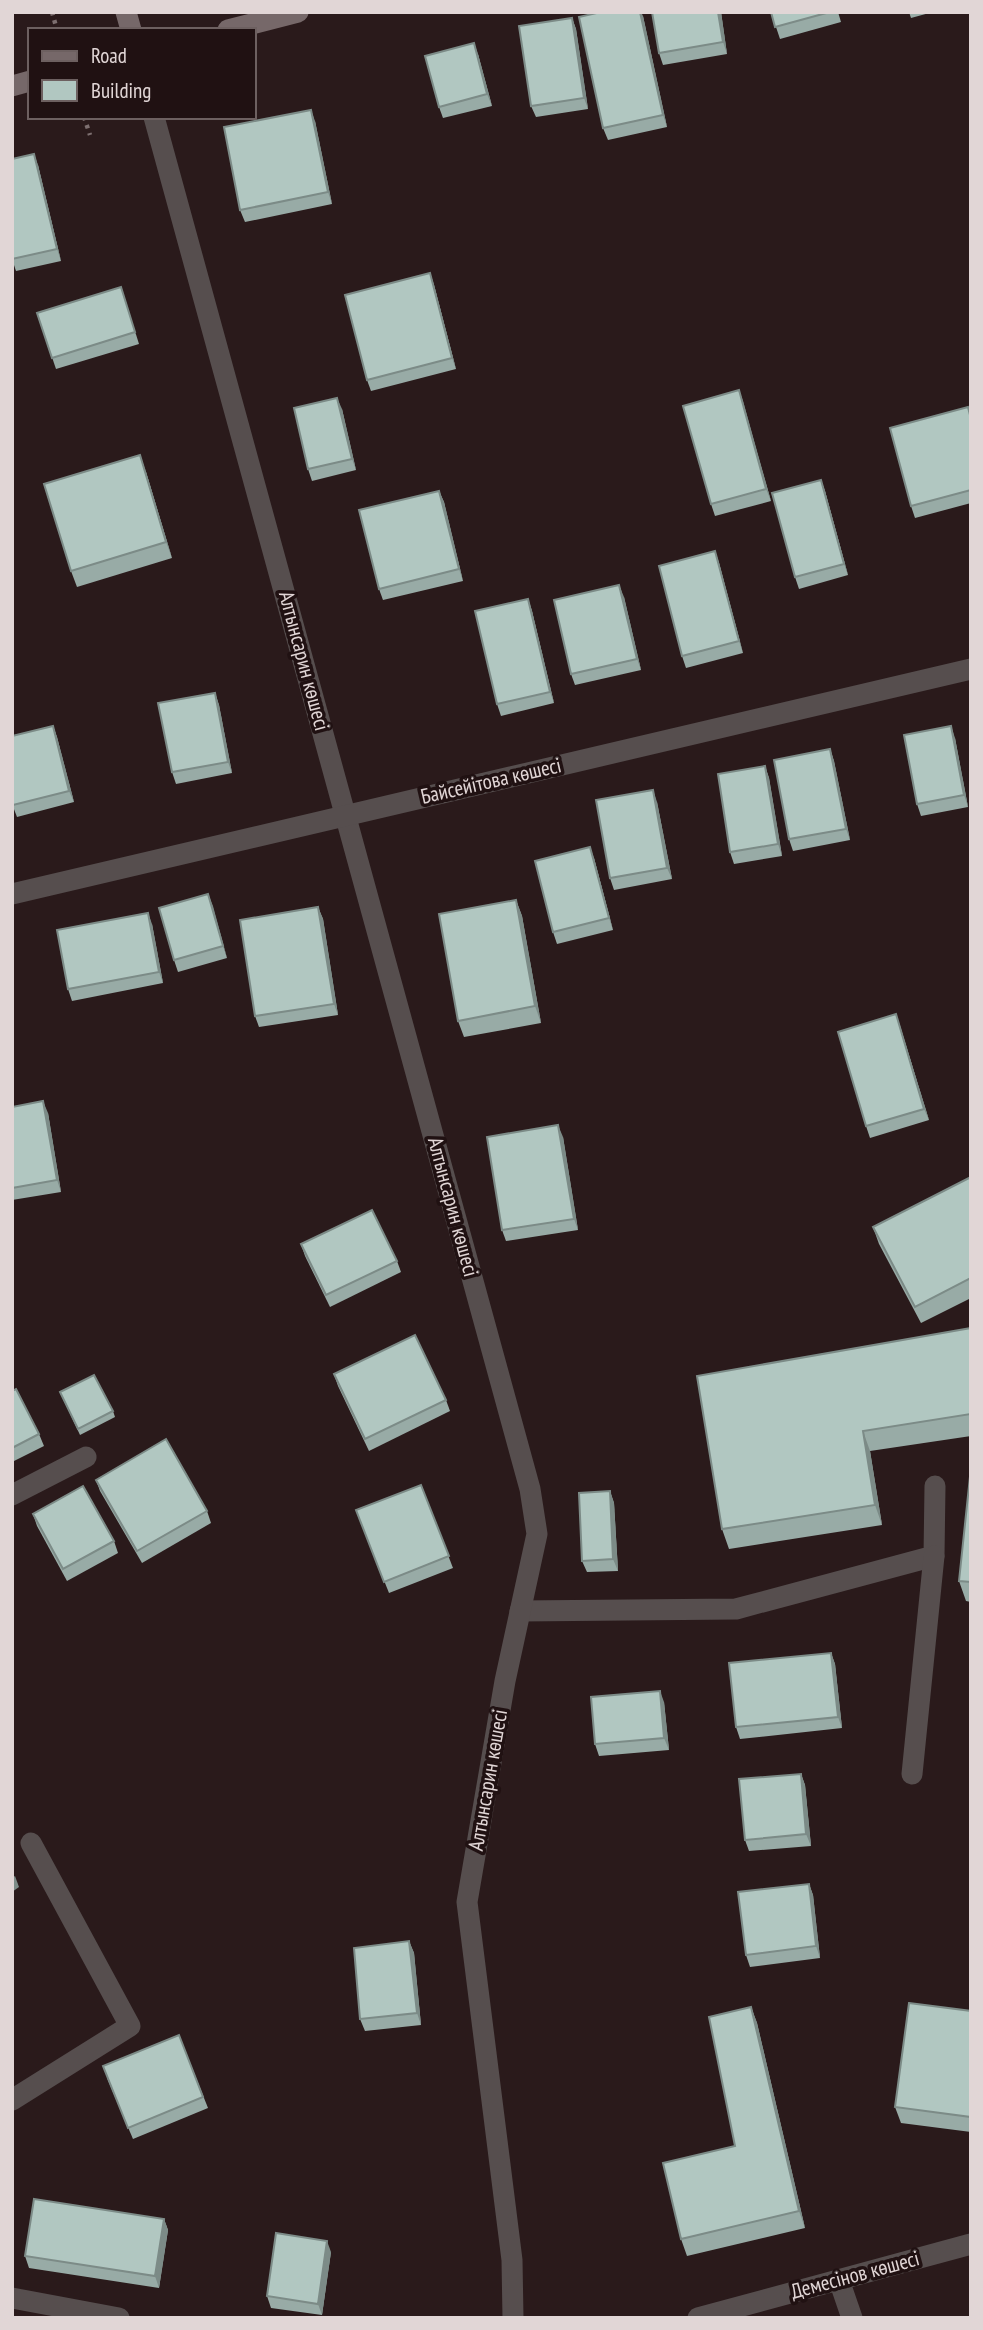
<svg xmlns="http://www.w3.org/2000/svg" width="983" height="2330" font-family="'PT Sans Narrow',sans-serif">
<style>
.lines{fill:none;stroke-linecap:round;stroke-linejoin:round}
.path{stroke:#7d6f70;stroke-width:4.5;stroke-dasharray:3.5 5;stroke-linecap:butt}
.lane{stroke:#564e4e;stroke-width:21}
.street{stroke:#564e4e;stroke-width:21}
.secondary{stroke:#766869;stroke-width:21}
.wall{fill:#98aba6}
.shaded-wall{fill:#7c8b87}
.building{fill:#b1c7c1;stroke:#7c8b87;stroke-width:2}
.labels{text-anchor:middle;stroke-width:7;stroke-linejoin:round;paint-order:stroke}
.street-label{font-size:21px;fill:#e1d6d6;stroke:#201112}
</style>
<rect width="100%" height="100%" fill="#2a1a1b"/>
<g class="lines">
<g class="path">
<path d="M52,12L57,30"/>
<path d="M84,117L90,135"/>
</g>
<g class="lane">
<path d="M520,1611L736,1609L934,1556L935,1486"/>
<path d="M912,1774L934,1556"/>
<path d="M12,2100L130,2026L31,1843"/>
<path d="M839,2280L852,2318"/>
</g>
<g class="street">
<path d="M154,117L530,1489L537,1534L505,1681L467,1902L512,2260L513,2318"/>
<path d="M12,894L971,669"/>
<path d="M12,1495L86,1457"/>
<path d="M12,2298L119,2318"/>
<path d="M698,2318L971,2244"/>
</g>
<g class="secondary">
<path d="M126,12L131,30"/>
<path d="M228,30L298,12"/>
<path d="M12,86L30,81"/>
</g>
</g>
<g class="wall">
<path d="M652,12H721L727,54L663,65L659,53Z"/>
<path d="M771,12H838L841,22L780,39Z"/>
<path d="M909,12H933L911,18Z"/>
<path d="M643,16L667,127L608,140L603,128Z"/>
<path d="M572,18L576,29L588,109L536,117L531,106Z"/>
<path d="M478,54L492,106L443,118L439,107Z"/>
<path d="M315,121L332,204L245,222L240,210Z"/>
<path d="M38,165L61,261L16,271L12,259Z"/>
<path d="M430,273L434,285L456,369L371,391L367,380Z"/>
<path d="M121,287L139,344L56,369L37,313Z"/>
<path d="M739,390L771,501L715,516L711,504Z"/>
<path d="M342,409L356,470L312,481L308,469Z"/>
<path d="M971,416V503L915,518L911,506Z"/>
<path d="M146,472L172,558L77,587L71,571Z"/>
<path d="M821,480L825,491L848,575L799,589L795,577Z"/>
<path d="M439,491L444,502L463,581L383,600L379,589Z"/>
<path d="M715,551L719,563L743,653L686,668L682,656Z"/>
<path d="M624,597L641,670L575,685L571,674Z"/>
<path d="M528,599L532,611L554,703L501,716L497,704Z"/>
<path d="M215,693L219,705L232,773L176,784L172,772Z"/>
<path d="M53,726L57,737L74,802L17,817L12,804Z"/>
<path d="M955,738L968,807L921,816L917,804Z"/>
<path d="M830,749L834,761L850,840L793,851L789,839Z"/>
<path d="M765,766L769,778L782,856L734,864L730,852Z"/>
<path d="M657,802L672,879L614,890L610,878Z"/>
<path d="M594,858L613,930L557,944L553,932Z"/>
<path d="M208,894L227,958L178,972L174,960Z"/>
<path d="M516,900L522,916L541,1023L464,1037L458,1021Z"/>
<path d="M318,907L323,919L338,1015L259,1027L255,1016Z"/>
<path d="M152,924L163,983L72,1001L68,989Z"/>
<path d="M900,1026L929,1120L870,1138L866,1126Z"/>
<path d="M12,1107L48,1113L61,1192L12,1200Z"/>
<path d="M563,1137L578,1230L506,1241L502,1230Z"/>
<path d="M971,1177V1298L921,1323L879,1244L873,1227Z"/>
<path d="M301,1244L397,1261L401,1272L330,1307L305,1256Z"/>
<path d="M971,1328V1436L870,1451L882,1525L729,1549L722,1529Z"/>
<path d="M334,1374L446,1400L450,1411L369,1451L338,1386Z"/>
<path d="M12,1391L39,1434L44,1446L12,1462Z"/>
<path d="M60,1392L113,1411L115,1417L80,1435Z"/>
<path d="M971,1467V1602L966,1601L959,1581Z"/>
<path d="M96,1480L207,1511L211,1523L142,1563L100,1491Z"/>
<path d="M421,1485L453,1568L389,1593L356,1510Z"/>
<path d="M610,1491L614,1503L618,1571L587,1572L582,1561Z"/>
<path d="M33,1514L114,1541L118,1553L67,1581L37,1526Z"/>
<path d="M831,1653L835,1664L842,1728L740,1739L736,1727Z"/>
<path d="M664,1702L669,1750L599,1756L595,1744Z"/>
<path d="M801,1774L805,1785L811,1846L749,1851L745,1840Z"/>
<path d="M809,1884L813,1895L820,1958L750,1967L746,1955Z"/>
<path d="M409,1941L414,1953L421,2025L365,2031L360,2019Z"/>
<path d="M751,2007L757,2023L805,2228L687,2256L681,2239L735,2146Z"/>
<path d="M971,2011V2132L901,2123L895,2107Z"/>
<path d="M179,2035L208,2108L133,2139L107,2078Z"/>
<path d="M164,2219L168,2230L159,2288L29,2268L25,2256Z"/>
<path d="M331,2252L322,2315L271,2308L267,2296Z"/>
</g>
<g class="shaded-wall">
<path d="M640,12H641L643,16L667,127L663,115Z"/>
<path d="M718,12H721L727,54L723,42Z"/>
<path d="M572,18L576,29L588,109L584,98Z"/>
<path d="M474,43L478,54L492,106L487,94Z"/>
<path d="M311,110L315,121L332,204L328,192Z"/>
<path d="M34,154L38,165L61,261L57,249Z"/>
<path d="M430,273L434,285L456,369L452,358Z"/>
<path d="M739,390L743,401L771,501L766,489Z"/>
<path d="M337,398L342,409L356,470L352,459Z"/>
<path d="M140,455L146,472L172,558L166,542Z"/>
<path d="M821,480L825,491L848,575L844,564Z"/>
<path d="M439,491L444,502L463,581L459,569Z"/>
<path d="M715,551L719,563L743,653L739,641Z"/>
<path d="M619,585L624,597L641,670L637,659Z"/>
<path d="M528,599L532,611L554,703L550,692Z"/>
<path d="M215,693L219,705L232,773L228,762Z"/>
<path d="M53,726L57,737L74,802L69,791Z"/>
<path d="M951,726L955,738L968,807L964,795Z"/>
<path d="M830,749L834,761L850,840L846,829Z"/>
<path d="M765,766L769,778L782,856L778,844Z"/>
<path d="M653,790L657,802L672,879L667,868Z"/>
<path d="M590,847L594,858L613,930L609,918Z"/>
<path d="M208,894L213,906L227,958L223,946Z"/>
<path d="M516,900L522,916L541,1023L535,1006Z"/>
<path d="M318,907L323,919L338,1015L334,1004Z"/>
<path d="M148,913L152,924L163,983L159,972Z"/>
<path d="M896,1014L900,1026L929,1120L924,1109Z"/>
<path d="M43,1101L48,1113L61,1192L57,1180Z"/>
<path d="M558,1125L563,1137L578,1230L574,1219Z"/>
<path d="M863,1431L870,1451L882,1525L875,1505Z"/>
<path d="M610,1491L614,1503L618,1571L613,1559Z"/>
<path d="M831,1653L835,1664L842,1728L838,1717Z"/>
<path d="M660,1691L664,1702L669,1750L664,1738Z"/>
<path d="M801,1774L805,1785L811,1846L806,1834Z"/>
<path d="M15,1876L19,1887L12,1892V1878Z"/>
<path d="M809,1884L813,1895L820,1958L816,1946Z"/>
<path d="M409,1941L414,1953L421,2025L417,2013Z"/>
<path d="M751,2007L757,2023L805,2228L799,2211Z"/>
<path d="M164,2219L168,2230L159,2288L155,2276Z"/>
<path d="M327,2241L331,2252L322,2315L318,2304Z"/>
</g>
<g class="building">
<path d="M601,12H640L663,115L603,128L579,17Z"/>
<path d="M652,12H718L723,42L659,53Z"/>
<path d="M771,12H830L775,27Z"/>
<path d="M572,18L584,98L531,106L519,26Z"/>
<path d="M474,43L487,94L439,107L425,56Z"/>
<path d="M311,110L328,192L240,210L224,127Z"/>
<path d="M34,154L57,249L12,259V159Z"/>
<path d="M430,273L452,358L367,380L345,295Z"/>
<path d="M121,287L135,332L52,358L37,313Z"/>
<path d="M739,390L766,489L711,504L683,406Z"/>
<path d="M337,398L352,459L308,469L294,408Z"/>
<path d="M968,407L971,419V490L911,506L890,428Z"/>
<path d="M140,455L166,542L71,571L44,484Z"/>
<path d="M821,480L844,564L795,577L772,493Z"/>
<path d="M439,491L459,569L379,589L359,510Z"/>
<path d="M715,551L739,641L682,656L659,566Z"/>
<path d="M619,585L637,659L571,674L554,600Z"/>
<path d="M528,599L550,692L497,704L475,611Z"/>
<path d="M215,693L228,762L172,772L158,703Z"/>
<path d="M53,726L69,791L13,805L12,736Z"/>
<path d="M951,726L964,795L917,804L904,735Z"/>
<path d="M830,749L846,829L789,839L774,760Z"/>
<path d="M765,766L778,844L730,852L718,774Z"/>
<path d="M653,790L667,868L610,878L596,800Z"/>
<path d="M590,847L609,918L553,932L535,861Z"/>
<path d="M208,894L223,946L174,960L159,908Z"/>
<path d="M516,900L535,1006L458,1021L439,914Z"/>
<path d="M318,907L334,1004L255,1016L240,920Z"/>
<path d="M148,913L159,972L68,989L57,930Z"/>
<path d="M896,1014L924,1109L866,1126L838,1032Z"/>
<path d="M43,1101L57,1180L12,1188V1107Z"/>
<path d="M558,1125L574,1219L502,1230L487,1137Z"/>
<path d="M971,1177V1278L915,1307L873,1227Z"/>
<path d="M372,1210L397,1261L326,1295L301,1244Z"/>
<path d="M971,1328V1414L863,1431L875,1505L722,1529L697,1376Z"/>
<path d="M415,1335L446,1400L365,1439L334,1374Z"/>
<path d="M94,1375L113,1411L78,1429L60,1392Z"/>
<path d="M16,1389L39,1434L12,1448V1391Z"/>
<path d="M166,1439L207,1511L137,1551L96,1480Z"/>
<path d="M971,1467V1582L959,1581Z"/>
<path d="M421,1485L449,1556L384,1582L356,1510Z"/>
<path d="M83,1486L114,1541L63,1569L33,1514Z"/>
<path d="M610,1491L613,1559L582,1561L579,1493Z"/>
<path d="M831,1653L838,1717L736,1727L729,1663Z"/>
<path d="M660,1691L664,1738L595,1744L591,1697Z"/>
<path d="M801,1774L806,1834L745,1840L739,1779Z"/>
<path d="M809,1884L816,1946L746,1955L738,1892Z"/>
<path d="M409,1941L417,2013L360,2019L354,1948Z"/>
<path d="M909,2003L971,2011V2117L895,2107Z"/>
<path d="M751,2007L799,2211L681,2239L663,2163L735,2146L709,2017Z"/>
<path d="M179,2035L203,2097L128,2128L103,2066Z"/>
<path d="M34,2199L164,2219L155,2276L25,2256Z"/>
<path d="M276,2233L327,2241L318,2304L267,2296Z"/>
</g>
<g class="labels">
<g class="street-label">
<text transform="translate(304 661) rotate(75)" y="7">Алтынсарин көшесі</text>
<text transform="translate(491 781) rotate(-13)" y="7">Байсейітова көшесі</text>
<text transform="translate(453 1207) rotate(75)" y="7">Алтынсарин көшесі</text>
<text transform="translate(488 1780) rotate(-80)" y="7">Алтынсарин көшесі</text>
<text transform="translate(855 2275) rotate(-15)" y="7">Демесінов көшесі</text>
</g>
</g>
<rect width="983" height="2330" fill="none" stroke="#e1d6d6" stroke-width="28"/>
<rect x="28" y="28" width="228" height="91" fill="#201112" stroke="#6d6060" stroke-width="2"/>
<rect x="42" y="51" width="35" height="10" fill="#766869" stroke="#6d6060" stroke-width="2"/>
<text x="91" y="63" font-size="21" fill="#e1d6d6">Road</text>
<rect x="42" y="80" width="35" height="21" fill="#b1c7c1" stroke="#6d6060" stroke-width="2"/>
<text x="91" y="98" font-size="21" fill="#e1d6d6">Building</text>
</svg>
